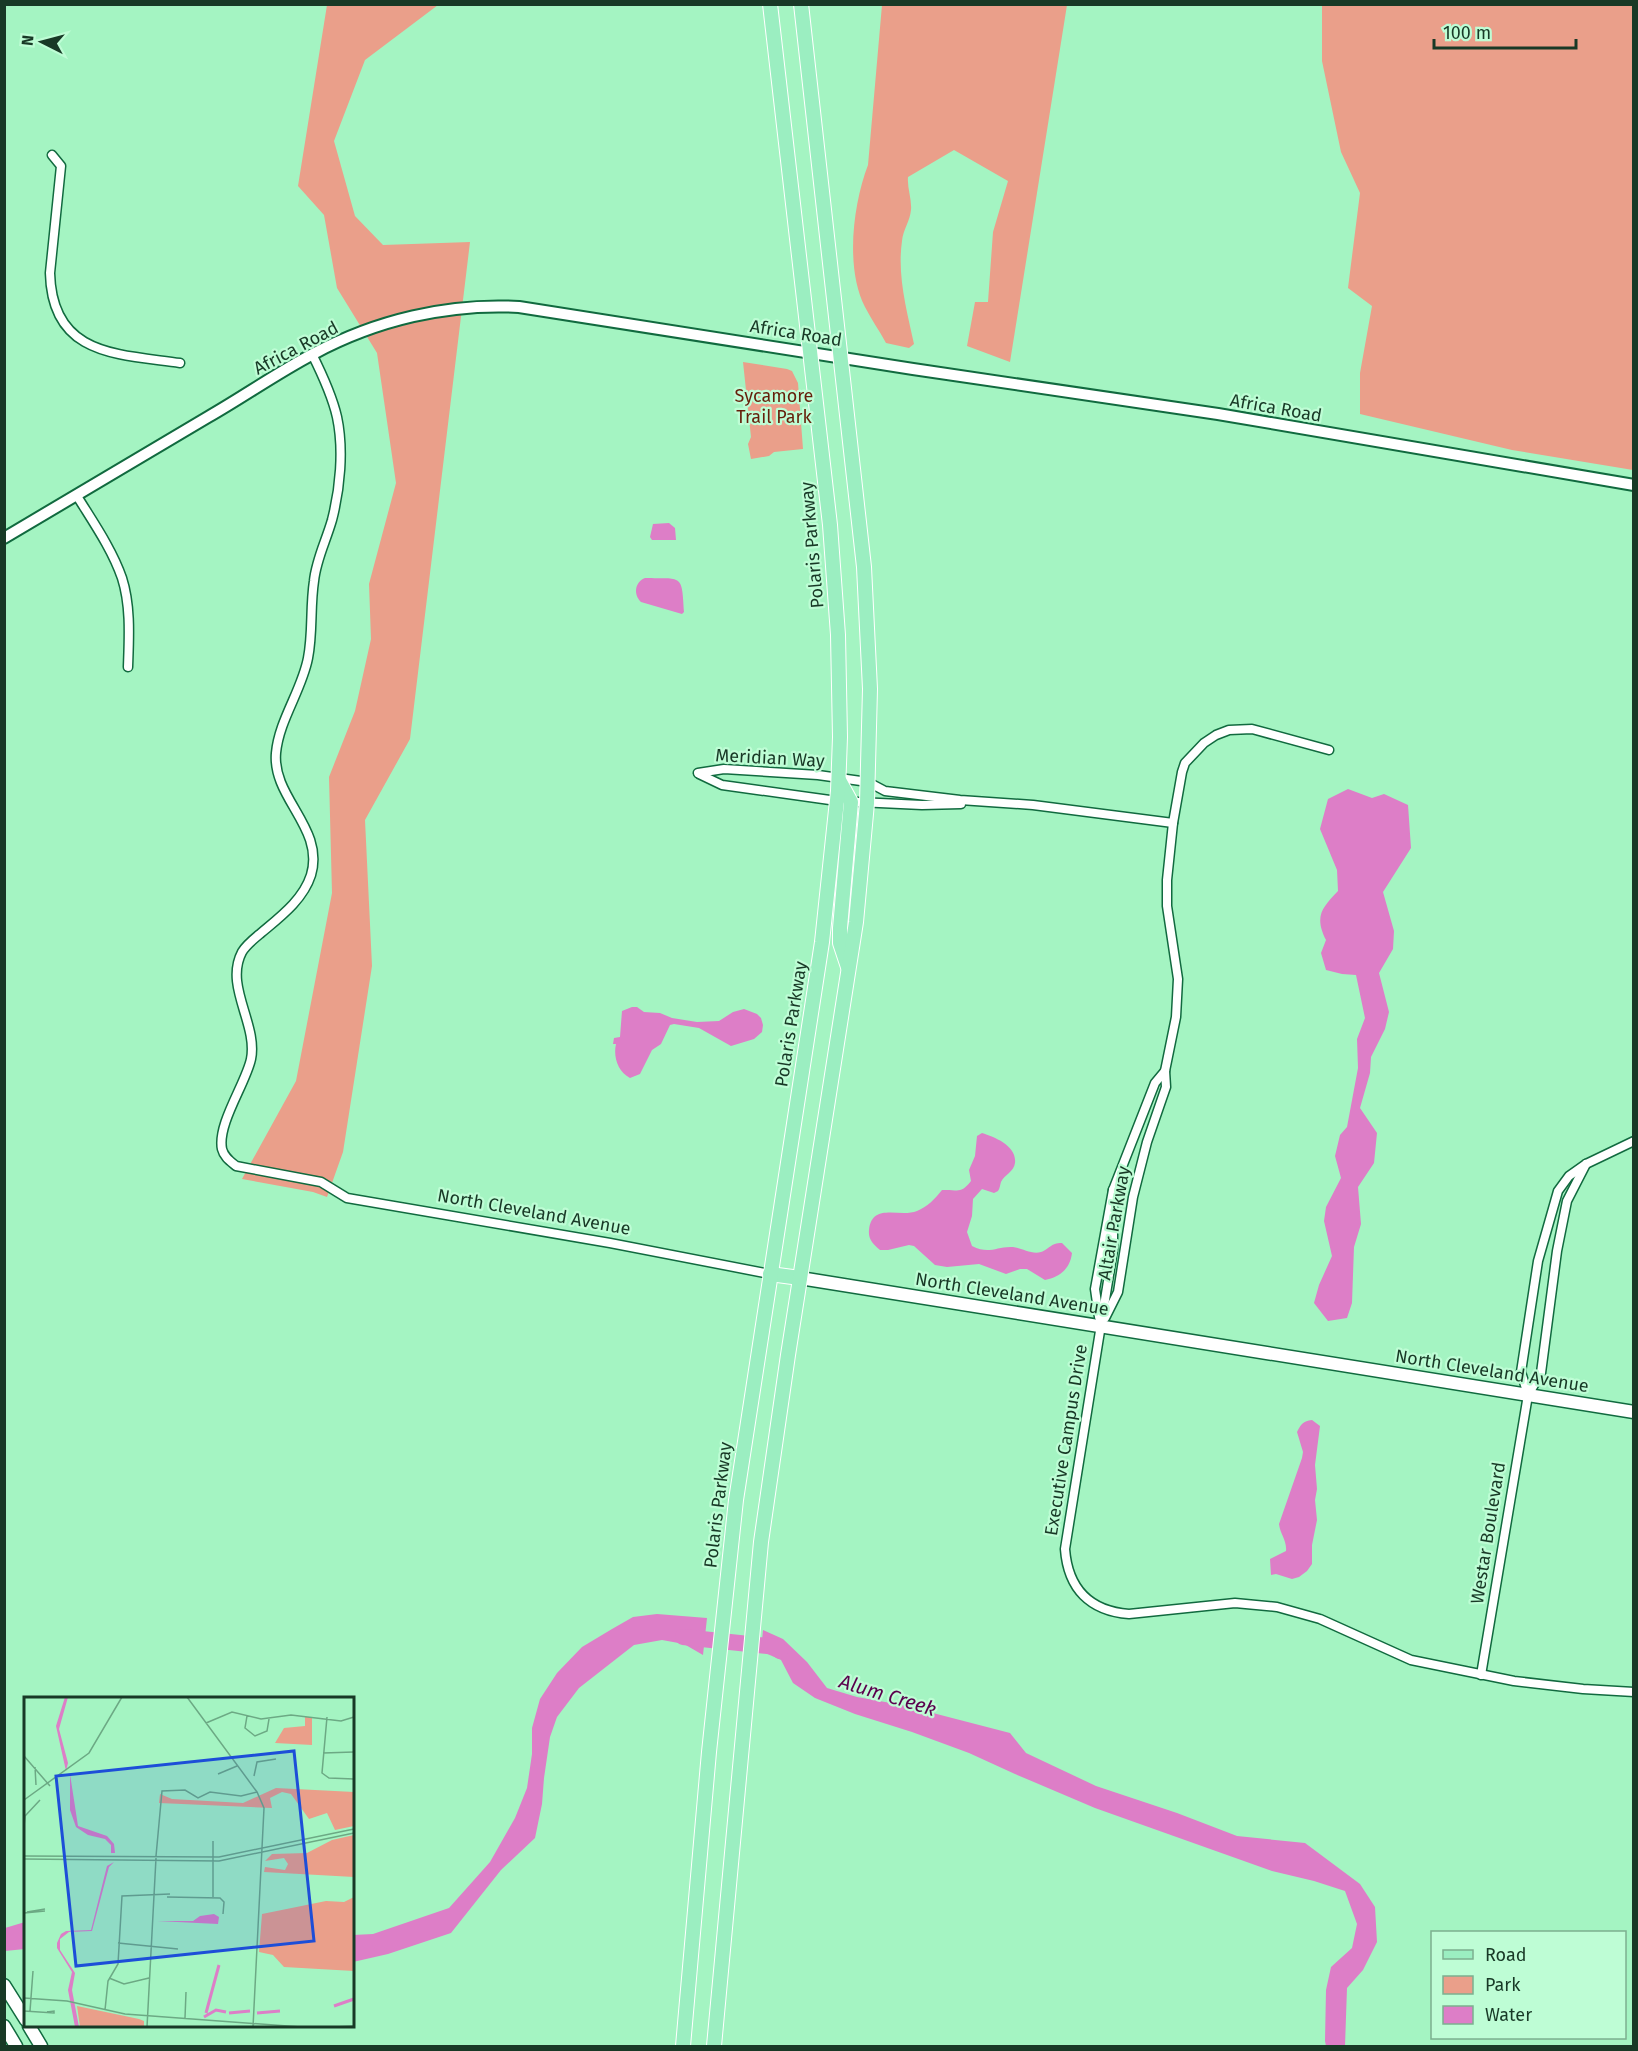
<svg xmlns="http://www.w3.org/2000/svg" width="1638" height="2051" font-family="'Fira Sans',sans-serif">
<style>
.green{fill:#ea9f8a}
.water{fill:#dd7ec7}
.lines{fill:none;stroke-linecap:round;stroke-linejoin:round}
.river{stroke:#dd7ec7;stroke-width:16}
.minor-casing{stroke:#116a3f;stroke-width:11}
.tertiary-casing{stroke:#116a3f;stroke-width:14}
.secondary-casing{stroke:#116a3f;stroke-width:15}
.primary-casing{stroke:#fff;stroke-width:16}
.minor{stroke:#fff;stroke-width:8}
.tertiary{stroke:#fff;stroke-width:10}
.secondary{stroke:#fff;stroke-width:12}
.primary{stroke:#9beec1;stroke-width:14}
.labels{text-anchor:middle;stroke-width:4.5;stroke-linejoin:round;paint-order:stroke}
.street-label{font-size:18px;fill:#183926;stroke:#befdd5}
.park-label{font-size:18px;fill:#651f0a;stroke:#befdd5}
.water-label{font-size:20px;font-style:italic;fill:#5a004d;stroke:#befdd5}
.inset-river{fill:none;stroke:#dd7ec7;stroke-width:3}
.inset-road{fill:none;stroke:#6ca984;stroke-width:1.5}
.view{fill:#1d4ed8;fill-opacity:0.15;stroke:#1d4ed8;stroke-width:3}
.inset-edge{fill:none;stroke:#183926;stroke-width:3}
</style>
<rect width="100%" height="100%" fill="#a4f4c2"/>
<g class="green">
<path d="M327,5H438L365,60L334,141L355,216L383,245L470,242L410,739L365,820L372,966L343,1152L327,1197L313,1192L242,1179L296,1081L332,893L329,777L355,711L371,639L369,584L396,483L377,353L337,288L324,215L298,186Z"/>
<path d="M882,5H1067L1010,362L967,346L975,302H988L993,232L1008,181L954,150L908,177C907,188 912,199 911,210C910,221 903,230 902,241C897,276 907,311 914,344L909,348L886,343C879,330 871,319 865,307C845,268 853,204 868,165Z"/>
<path d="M1322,5H1633V470L1512,450L1360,414V373L1372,306L1348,288L1360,193L1341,152L1322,61Z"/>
<path d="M743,362L787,369L792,371L798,383L803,449L774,452L769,456L751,459L748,444L751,437Z"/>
</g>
<g class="water">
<path d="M669,523L675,528L676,540H652L650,537L653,524Z"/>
<path d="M645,578C682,579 682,573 684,612L682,614L641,602C633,594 635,582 645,578Z"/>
<path d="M1348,789L1372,798L1384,794L1408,805L1411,848L1383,892L1394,931L1393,949L1379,973L1389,1012L1385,1029L1371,1057L1370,1073L1360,1108L1377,1133L1374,1163L1358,1187L1361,1224L1354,1247L1352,1303L1347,1318L1328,1321L1314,1303L1319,1285L1332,1256L1324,1221L1326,1207L1341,1178L1335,1156L1340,1135L1347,1127L1358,1068L1357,1039L1365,1018L1356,975L1342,974L1326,970L1321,953L1326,940C1314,916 1322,908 1338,891L1337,870L1320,829L1328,799Z"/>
<path d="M632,1007H637L644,1012L660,1013L672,1018L697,1022L719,1021L733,1012L744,1009L757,1014L761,1018L763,1025L762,1032L754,1039L731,1046L699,1028L674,1024L670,1025L661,1044L652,1050L640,1074L630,1078C618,1072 613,1057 616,1044H613L614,1038L620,1037L622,1011Z"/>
<path d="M982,1133C995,1137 1017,1146 1015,1163C1014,1172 1004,1175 1001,1182C1000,1185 1000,1188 998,1191L994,1193L982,1189L973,1199L972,1216L967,1232L972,1246C990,1255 996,1246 1013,1247C1022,1248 1032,1255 1041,1252C1050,1249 1050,1243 1062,1243L1072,1253C1070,1269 1060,1277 1045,1280L1027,1269H1020L1006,1274L979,1264L947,1267L935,1265L914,1246L909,1245L888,1250H880C873,1244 868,1239 869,1230C872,1202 900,1218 917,1211C927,1207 935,1199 942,1190C958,1189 960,1195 971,1181L969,1170L975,1156L977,1136Z"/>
<path d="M1312,1420L1320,1426L1315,1465L1317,1489L1315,1500L1317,1520L1312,1545V1564L1307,1571L1299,1577L1292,1579L1276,1574L1271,1575L1270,1559L1286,1551C1287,1540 1280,1534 1279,1524L1302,1458L1303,1452L1297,1432C1301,1424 1303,1421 1312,1420Z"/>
<path d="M657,1614L707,1618L703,1655L684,1644L662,1640L634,1645L579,1688L557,1717L550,1737L544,1778L542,1804L535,1838L501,1870L451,1933L388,1954L353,1962V1935L373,1934L449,1908L490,1862L515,1818L527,1788L532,1754V1728L540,1699L557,1673L582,1647L612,1629L633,1617Z"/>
<path d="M763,1630L783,1639L807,1662L827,1688L857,1697L902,1705L1010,1733L1026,1753L1096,1786L1177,1813L1237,1836L1305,1843L1360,1884L1375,1907L1377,1942L1363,1970L1347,1988L1345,2046H1326L1325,2041L1326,1990L1331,1967L1352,1948L1357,1924L1345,1891L1314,1881L1272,1871L1095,1808L1015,1774L969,1753L912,1732L855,1714L815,1698L793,1683L781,1660L761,1651Z"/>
<path d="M25,1922V1949L5,1951V1928Z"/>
</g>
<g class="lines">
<path class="river" d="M683,1637L777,1647L780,1651"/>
<defs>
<g id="minor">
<path d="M52,155L61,166L50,273C52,356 117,354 180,363"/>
<path d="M312,354C322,374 332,395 337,417C344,450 340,489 332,520C326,541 316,560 314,581C310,607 313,633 308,658C302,690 279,720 276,753C272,798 325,828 311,875C303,900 280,917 261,933C255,938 246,945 242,952C224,986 258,1024 251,1059C246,1083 217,1124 222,1149C224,1157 230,1161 236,1166L321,1182L347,1198L610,1243L770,1274"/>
<path d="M77,496C93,522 112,549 122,578C131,606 129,638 128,667"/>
<path d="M698,773L724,769L818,775L868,782L885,791L960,800L1033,805L1173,823"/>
<path d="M699,774L722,785L837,801L922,805L961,804"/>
<path d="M1113,1190V1250L1065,1549C1068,1589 1090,1611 1129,1614L1235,1603L1277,1607L1320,1619L1411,1660L1514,1681L1583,1689L1634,1692"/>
<path d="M1099,1317L1095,1289L1113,1190L1155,1083L1165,1071"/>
<path d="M1105,1318L1118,1292L1133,1197L1147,1142L1166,1087L1165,1071L1176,1017L1178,979L1167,906V880L1173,823L1182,772L1185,763L1204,743L1216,735L1229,730L1252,729L1329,750"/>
<path d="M1528,1395L1521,1372L1538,1261L1558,1191L1569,1176L1586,1164L1634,1141"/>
<path d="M1481,1675L1528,1395L1541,1373L1557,1251L1567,1201L1586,1164"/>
</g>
<path id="tertiary" d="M4,538C72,498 140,457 208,417C243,397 277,373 313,354C376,320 448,303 519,307L913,369L1218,414L1634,485"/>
<g id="secondary">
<path d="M800,1278L1634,1412"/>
<path d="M4,1985L26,2020"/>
<path d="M4,2026L16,2046"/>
<path d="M29,2026L41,2046"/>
</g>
<g id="primary">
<path d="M839,780L851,802L840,928V943L848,967"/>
<path d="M770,1274L800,1278"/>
<path d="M683,2046L709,1752L736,1500L822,942L838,791L840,737L838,635L830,525L770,4"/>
<path d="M714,2046L761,1542L788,1355L856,922L867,803L870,689L864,567L801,4"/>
</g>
</defs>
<use href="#minor" class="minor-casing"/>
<use href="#tertiary" class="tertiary-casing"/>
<use href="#secondary" class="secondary-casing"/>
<use href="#primary" class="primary-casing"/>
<use href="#minor" class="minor"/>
<use href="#tertiary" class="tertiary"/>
<use href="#secondary" class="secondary"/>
<use href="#primary" class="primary"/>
</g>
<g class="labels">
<g class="street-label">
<text transform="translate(796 333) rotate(9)" y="6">Africa Road</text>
<text transform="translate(296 348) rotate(-28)" y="6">Africa Road</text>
<text transform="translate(1276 408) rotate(10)" y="6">Africa Road</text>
<text transform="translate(812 545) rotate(-95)" y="6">Polaris Parkway</text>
<text transform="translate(770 758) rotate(3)" y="6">Meridian Way</text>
<text transform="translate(791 1024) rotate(-81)" y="6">Polaris Parkway</text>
<text transform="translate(534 1212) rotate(10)" y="6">North Cleveland Avenue</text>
<text transform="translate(1114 1223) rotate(-80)" y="6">Altair Parkway</text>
<text transform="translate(1012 1294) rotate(9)" y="6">North Cleveland Avenue</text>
<text transform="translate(1492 1371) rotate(9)" y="6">North Cleveland Avenue</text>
<text transform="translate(1066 1440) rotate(-81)" y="6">Executive Campus Drive</text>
<text transform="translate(718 1505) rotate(-83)" y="6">Polaris Parkway</text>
<text transform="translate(1488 1533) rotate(-81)" y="6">Westar Boulevard</text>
</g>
<g class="park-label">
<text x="774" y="402">Sycamore<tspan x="774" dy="21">Trail Park</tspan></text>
</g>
<g class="water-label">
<text transform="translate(888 1695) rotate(17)" y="7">Alum Creek</text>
</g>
</g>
<g transform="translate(24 1697)">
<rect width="330" height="330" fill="#a4f4c2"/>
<path d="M281,20H288V48L251,46L260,31L281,29ZM252,91L330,95V129L311,133L303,116L285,122L267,97L258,95L246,101L248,111L135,106L136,97L148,102L219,106ZM330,138V180L240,175L241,170L261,173L264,167L260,161L241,164L248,157L283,156L308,143ZM330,200V274L260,270L249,258L235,255L238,217L302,204L320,205ZM53,309L115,322L120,324V330H56Z" fill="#ea9f8a"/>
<path d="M41,0H44L35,32L44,66L42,74L32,29ZM46,77L54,129L83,139L90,147L91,156H87V148L81,142L64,138L52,130L46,113ZM90,165L85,170L68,234L45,235L36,242V253L51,276L48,293L55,330H51L44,293L48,275L33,251V246L37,237L42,234L67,233L83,169ZM190,217L195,220L194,227L133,224H169L176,219Z" fill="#dd7ec7"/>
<path class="inset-river" d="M310,309L330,302M182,316L195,268M205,316L226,314M233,316L256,314M180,320L192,313L202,315"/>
<path class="inset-road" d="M163,0L233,95L240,111L229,330M223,19L221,31L231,39L243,34L245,22M303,20L298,76L305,81L330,82M182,26L208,15L237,22L267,18L317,24L330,20M299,56L330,55M0,59L26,89M11,70L12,88M194,77L213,69M230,79L233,65L252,62M0,103L65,56L98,0M0,129L1,119L16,103M189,144V200M0,159L195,160L330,132M132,159L138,94L161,93L174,101L186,95L217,99L233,95M0,162L195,164L330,136M143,200L196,201L200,205L199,217M3,215L21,212M0,216L21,214M94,246L154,252M85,281L100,287L125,281M0,301L43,304L101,317L277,330M81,313L84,284L94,267L98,199L146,197M0,314L30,316V314L23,315M6,314L9,274M161,321L162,295M123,330L132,161M310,330L330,329"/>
<path class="view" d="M270,54L290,244L52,269L32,79Z"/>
<rect width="330" height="330" class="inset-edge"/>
</g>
<rect width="1638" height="2051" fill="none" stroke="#183926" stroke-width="12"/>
<rect x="1431" y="1931" width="195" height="108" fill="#befdd5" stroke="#7caf8f" stroke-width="1.5"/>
<rect x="1443" y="1950" width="30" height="9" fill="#9beec1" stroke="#7caf8f" stroke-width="1.5"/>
<text x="1485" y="1961" font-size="18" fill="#183926">Road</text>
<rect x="1443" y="1976" width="30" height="18" fill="#ea9f8a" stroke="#7caf8f" stroke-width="1.5"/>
<text x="1485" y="1991" font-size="18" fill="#183926">Park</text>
<rect x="1443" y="2006" width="30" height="18" fill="#dd7ec7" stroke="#7caf8f" stroke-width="1.5"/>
<text x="1485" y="2021" font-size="18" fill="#183926">Water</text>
<g transform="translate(42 42) rotate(276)" stroke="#befdd5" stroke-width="4.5" paint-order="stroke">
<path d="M0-4.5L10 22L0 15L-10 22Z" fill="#183926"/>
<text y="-9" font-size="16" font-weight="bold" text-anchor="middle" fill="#183926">N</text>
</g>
<path d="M1434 39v9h142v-9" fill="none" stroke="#183926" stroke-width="3"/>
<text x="1443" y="39" font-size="18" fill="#183926" stroke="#befdd5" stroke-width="4.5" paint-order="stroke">100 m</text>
</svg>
